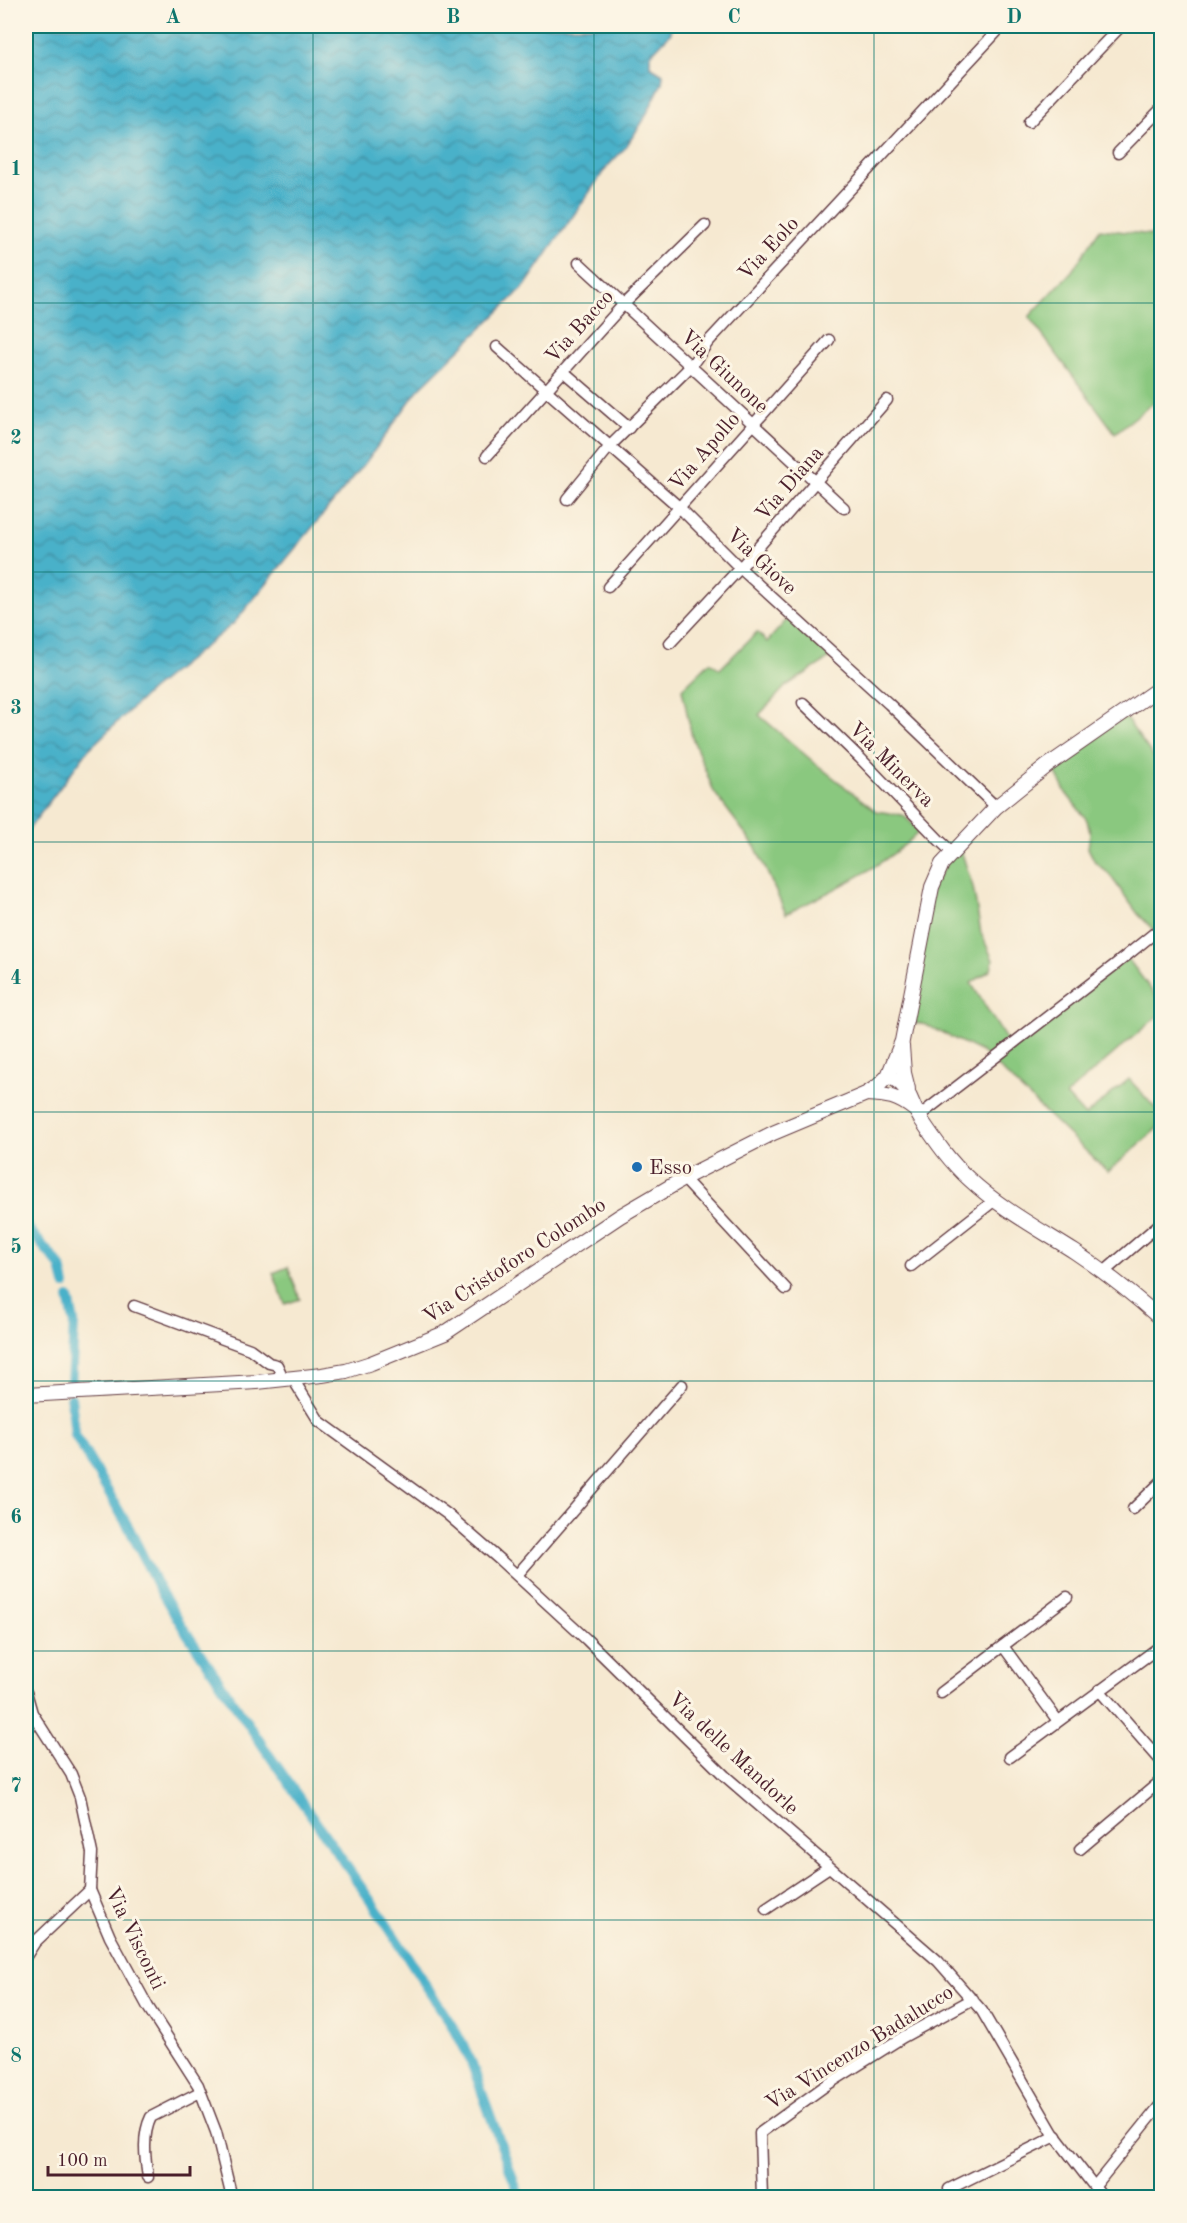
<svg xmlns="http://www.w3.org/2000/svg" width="1187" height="2223" font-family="'Old Standard TT',serif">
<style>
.grass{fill:#8ac87f;stroke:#6a7455;stroke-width:1.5}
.water{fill:url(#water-waves);stroke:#4a687a;stroke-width:1.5}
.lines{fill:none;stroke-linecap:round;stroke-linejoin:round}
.canal{stroke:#4ab1c9;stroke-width:10}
.minor-casing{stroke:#643d44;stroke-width:13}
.secondary-casing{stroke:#643d44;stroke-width:16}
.minor{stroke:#fff;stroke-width:10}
.secondary{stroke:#fff;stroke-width:14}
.grid{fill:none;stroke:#0f766e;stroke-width:1.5;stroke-opacity:0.55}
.poi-dot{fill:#1f6fb2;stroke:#fcf5e5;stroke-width:2}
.labels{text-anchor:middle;stroke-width:6;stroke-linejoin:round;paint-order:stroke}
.street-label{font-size:21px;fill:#4a1f2b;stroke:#fcf5e5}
.poi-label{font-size:21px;fill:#4a1f2b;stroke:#fcf5e5;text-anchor:start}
.neatline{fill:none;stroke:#0f766e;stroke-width:2}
.grid-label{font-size:20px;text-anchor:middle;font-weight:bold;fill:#0f766e}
</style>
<defs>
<pattern id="water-waves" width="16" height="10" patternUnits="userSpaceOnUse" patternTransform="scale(1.5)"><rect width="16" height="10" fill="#4ab1c9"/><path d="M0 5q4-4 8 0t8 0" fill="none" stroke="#408fa3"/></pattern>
</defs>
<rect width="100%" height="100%" fill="#fcf5e5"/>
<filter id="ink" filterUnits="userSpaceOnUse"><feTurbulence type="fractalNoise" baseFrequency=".0167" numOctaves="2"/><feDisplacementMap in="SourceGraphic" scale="12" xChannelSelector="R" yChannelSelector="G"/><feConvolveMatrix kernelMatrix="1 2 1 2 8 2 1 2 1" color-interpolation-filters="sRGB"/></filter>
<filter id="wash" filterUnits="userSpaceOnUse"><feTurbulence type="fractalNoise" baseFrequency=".008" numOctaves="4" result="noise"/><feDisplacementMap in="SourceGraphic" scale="24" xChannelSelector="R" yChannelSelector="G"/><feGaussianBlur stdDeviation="1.35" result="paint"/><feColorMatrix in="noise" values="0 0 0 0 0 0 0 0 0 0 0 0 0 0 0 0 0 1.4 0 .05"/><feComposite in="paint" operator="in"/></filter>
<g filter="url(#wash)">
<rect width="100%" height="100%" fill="#f6e9d1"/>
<g class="grass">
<path d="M1100,229L1161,236V397L1115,433L1029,317L1072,271Z"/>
<path d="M791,615L835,655L786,686L759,715L816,764L876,811L903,815L920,831C883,868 832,890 786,914L756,848L714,792L692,737L682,689L710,662L720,669L757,632L767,642Z"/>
<path d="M1122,713L1161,767L1162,927L1156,932L1138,914L1109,874L1095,862L1088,848L1090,833L1087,820L1066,793L1051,763Z"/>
<path d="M959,844L973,887L981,933L993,960L991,970L971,983L1010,1046L1126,956L1161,1003V1013L1066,1095L1085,1116L1129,1079L1157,1110L1161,1107V1125L1108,1172L982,1052L926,1025L917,1023L909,1027L932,887Z"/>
<path d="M288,1267L300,1299L285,1304L273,1273Z"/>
</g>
<path class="water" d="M26,26H671V33L650,55V66L663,74L662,83L643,121L625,148L606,168L525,286L418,390L366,462L234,623L151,690L88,750L26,833Z"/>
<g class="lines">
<g class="canal">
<path d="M26,1226L61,1267L65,1285"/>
<path d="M69,1298L74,1322L71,1386"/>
<path d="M71,1398L75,1435L129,1528L157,1585L182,1626L265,1749L380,1914L456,2032L470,2059L520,2198"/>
</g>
</g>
</g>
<g filter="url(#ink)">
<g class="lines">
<defs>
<g id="minor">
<path d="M1029,122L1121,26"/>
<path d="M1118,153L1162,108"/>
<path d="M579,263L844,508"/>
<path d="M497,347L680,508L740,568L889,704L996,807"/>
<path d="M564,372L629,428"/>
<path d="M487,456L623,305L705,225"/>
<path d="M567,499L611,445L691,366L708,342L1002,26"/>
<path d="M608,587L829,340"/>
<path d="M670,643L740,568L887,400"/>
<path d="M803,703L860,758L939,840L952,852"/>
<path d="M919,1116L1116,964L1162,927"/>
<path d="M684,1179L786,1289"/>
<path d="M911,1266L995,1200"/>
<path d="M1104,1272L1162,1222"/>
<path d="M134,1306L250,1349L269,1363L277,1365L284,1380"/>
<path d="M293,1379L319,1421L447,1514L500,1560L586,1639L725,1776L938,1961L982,2011L1053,2133L1103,2198"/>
<path d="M1133,1509L1162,1481"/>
<path d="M517,1575L682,1385"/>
<path d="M1003,1646L1058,1721"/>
<path d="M1099,1690L1162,1762"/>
<path d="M26,1692L32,1713L71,1774L80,1797L92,1853L90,1890L110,1937L148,2007L198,2085L216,2132L232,2198"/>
<path d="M941,1693L1067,1597"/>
<path d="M1010,1757L1162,1645"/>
<path d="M1080,1849L1162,1780"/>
<path d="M766,1909L829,1867"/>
<path d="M26,1956L35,1942L90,1890"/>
<path d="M148,2177C145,2158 142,2135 151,2117L200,2092"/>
<path d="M1095,2186L1162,2103"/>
<path d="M949,2189L1056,2136"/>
<path d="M762,2198L760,2133L825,2086L903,2037L973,1999"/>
</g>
<g id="secondary">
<path d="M902,1046L904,1073L908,1089"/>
<path d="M888,1076C912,1087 908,1099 920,1118C935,1140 949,1161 969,1179C1000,1208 1039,1229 1075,1252C1105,1272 1135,1296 1162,1320"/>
<path d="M866,1094C888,1095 897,1096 915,1110"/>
<path d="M26,1395L257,1382L322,1375L346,1371L371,1363L445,1333L620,1216L690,1175L773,1133L866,1094L878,1086L888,1076L902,1041L932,887L942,864L996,807L1047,766L1162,686"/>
</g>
</defs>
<use href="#minor" class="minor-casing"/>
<use href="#secondary" class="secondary-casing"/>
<use href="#minor" class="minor"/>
<use href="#secondary" class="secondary"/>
</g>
</g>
<path class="grid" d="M313,26V2198M594,26V2198M874,26V2198M26,303H1162M26,572H1162M26,842H1162M26,1112H1162M26,1381H1162M26,1651H1162M26,1920H1162"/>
<circle class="poi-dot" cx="637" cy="1167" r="6"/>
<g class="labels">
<g class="street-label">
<text transform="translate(768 248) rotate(-47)" y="7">Via Eolo</text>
<text transform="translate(579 326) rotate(-48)" y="7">Via Bacco</text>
<text transform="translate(725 371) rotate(43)" y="7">Via Giunone</text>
<text transform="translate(704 451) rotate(-49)" y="7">Via Apollo</text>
<text transform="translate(789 483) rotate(-49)" y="7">Via Diana</text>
<text transform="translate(762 561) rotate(43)" y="7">Via Giove</text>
<text transform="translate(892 764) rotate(45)" y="7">Via Minerva</text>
<text transform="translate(514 1260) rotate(-33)" y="7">Via Cristoforo Colombo</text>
<text transform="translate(734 1753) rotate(43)" y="7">Via delle Mandorle</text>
<text transform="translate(136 1938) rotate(64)" y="7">Via Visconti</text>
<text transform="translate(859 2047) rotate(-32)" y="7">Via Vincenzo Badalucco</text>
</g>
<g class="poi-label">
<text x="649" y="1174">Esso</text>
</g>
</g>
<rect width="1187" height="2223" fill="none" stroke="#fcf5e5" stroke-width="66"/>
<path d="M48 2166v9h142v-9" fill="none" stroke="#4a1f2b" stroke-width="3"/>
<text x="57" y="2166" font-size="18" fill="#4a1f2b" stroke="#fcf5e5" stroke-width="4.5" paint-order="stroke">100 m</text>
<rect x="33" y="33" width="1121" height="2157" class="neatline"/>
<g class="grid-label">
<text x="173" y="23">A</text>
<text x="453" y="23">B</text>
<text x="734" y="23">C</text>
<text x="1014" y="23">D</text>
<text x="16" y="175">1</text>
<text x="16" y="444">2</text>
<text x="16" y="714">3</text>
<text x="16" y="984">4</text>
<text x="16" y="1253">5</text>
<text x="16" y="1523">6</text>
<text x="16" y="1792">7</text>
<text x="16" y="2062">8</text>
</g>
</svg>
